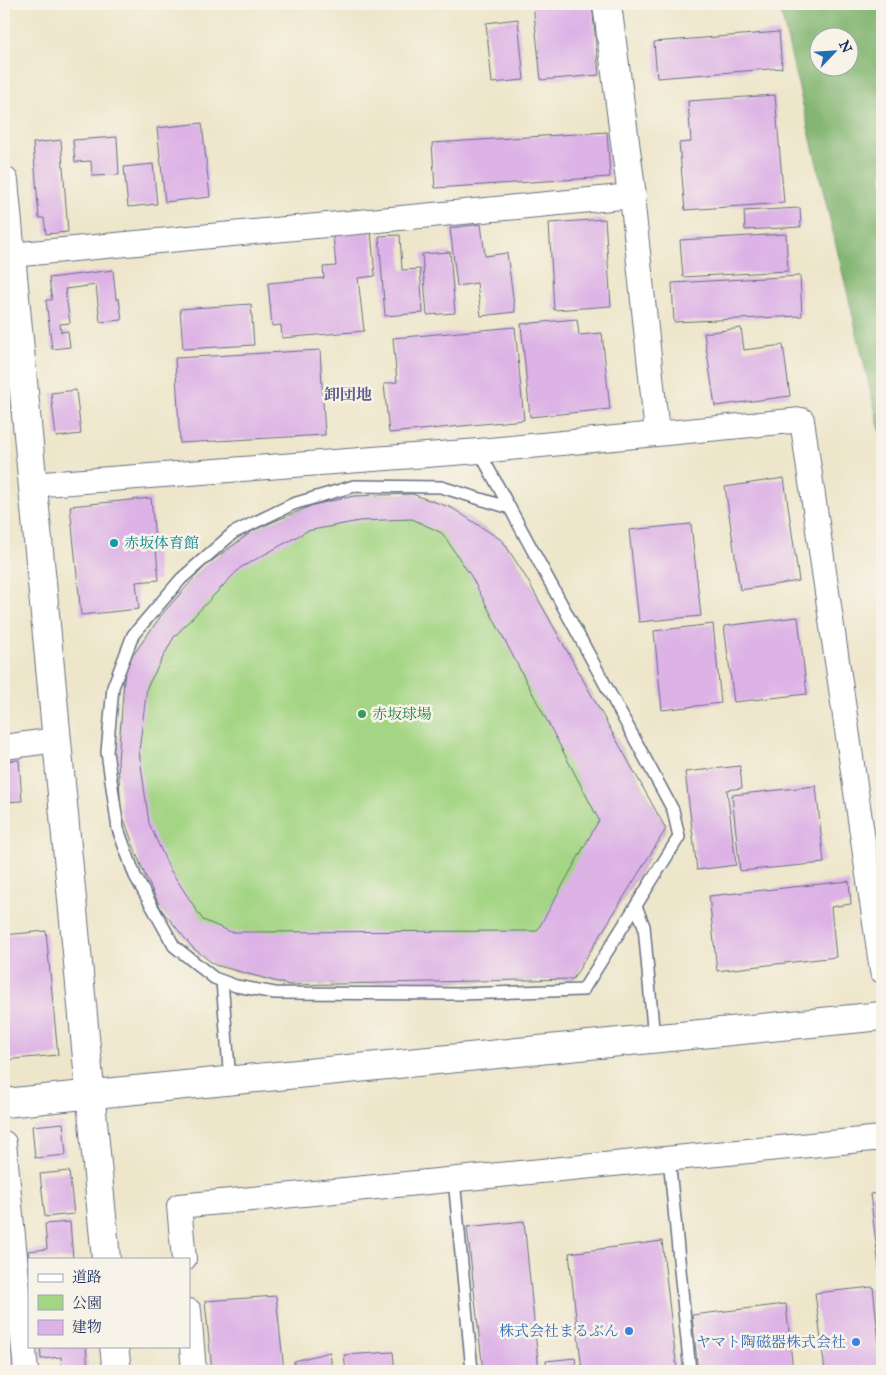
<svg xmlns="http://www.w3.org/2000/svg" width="886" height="1375" font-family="'IM FELL Great Primer','Noto Serif JP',serif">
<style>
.green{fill:#a4d584;stroke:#608271}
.forest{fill:#83b672;stroke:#4f7268;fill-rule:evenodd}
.building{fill:#ddb2e6;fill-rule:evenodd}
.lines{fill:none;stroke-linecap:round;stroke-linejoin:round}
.service-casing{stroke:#656f84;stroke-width:14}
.minor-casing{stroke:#656f84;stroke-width:26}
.tertiary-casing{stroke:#656f84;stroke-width:30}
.service{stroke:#fff;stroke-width:11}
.minor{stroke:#fff;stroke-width:24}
.tertiary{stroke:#fff;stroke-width:28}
.culture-dot{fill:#0f9aa8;stroke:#f7f3e8;stroke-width:2}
.leisure-dot{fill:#2e9e5b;stroke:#f7f3e8;stroke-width:2}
.shop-dot{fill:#3f7fe0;stroke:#f7f3e8;stroke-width:2}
.labels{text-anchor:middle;stroke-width:5;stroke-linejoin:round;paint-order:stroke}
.culture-label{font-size:15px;fill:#0d838f;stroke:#f7f3e8;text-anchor:start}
.leisure-label{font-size:15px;fill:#27864d;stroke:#f7f3e8;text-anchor:start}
.shop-label{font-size:15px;fill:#366cbe;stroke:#f7f3e8;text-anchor:end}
.neighbourhood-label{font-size:16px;font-weight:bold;fill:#5f5d8e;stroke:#f7f3e8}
</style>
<rect width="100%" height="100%" fill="#f7f3e8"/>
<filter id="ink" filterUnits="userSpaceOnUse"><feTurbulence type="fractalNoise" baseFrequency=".02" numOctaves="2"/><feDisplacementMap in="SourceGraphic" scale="10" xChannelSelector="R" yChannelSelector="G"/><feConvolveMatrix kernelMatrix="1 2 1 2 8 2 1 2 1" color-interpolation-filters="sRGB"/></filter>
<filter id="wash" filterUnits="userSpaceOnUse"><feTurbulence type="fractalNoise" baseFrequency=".0096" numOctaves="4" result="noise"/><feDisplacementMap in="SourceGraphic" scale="20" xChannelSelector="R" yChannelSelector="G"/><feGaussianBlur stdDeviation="1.12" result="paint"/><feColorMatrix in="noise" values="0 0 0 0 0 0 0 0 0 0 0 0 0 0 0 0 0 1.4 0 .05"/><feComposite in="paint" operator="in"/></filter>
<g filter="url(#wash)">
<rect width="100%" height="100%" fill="#eee6ca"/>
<path class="green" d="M412,494L452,508L503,541L527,579L666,829L573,979L289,985L215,965L193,948L161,909L141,866L118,761L125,666L163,613L205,566L254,530L313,505L354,496Z"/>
<path class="forest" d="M779,4H882V439ZM818,38H848V68H818Z"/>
<g id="blocks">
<g class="building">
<path d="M533,4H592L599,75L541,80Z"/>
<path d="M518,19L524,80L492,83L486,23Z"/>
<path d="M779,32L782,68L657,78L654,42Z"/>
<path d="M775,95L784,203L685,210L679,143L691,142L688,101Z"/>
<path d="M202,123L210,197L165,202L157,128Z"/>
<path d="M607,132L610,177L435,188L432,143Z"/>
<path d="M117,137L119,175L92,176L91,161L75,162L73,140Z"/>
<path d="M61,140L68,232L46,234L44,218H39L33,143Z"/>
<path d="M153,164L157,204L128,207L124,167Z"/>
<path d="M800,208L801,227L745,230L744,211Z"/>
<path d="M605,219L611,306L554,310L549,223Z"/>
<path d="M481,224L485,256L507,253L515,312L481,316L477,283L457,286L450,228Z"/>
<path d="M371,231L375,276L358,278L364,331L282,338L281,325L272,326L268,283L324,278L323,267L336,266L333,235Z"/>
<path d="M786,234L788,271L683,277L680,240Z"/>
<path d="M400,235L402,270L420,269L423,313L385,316L379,236Z"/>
<path d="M450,252L455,313L427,315L422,254Z"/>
<path d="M113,270L116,299H119L122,320L100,322L96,285L65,289L70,323L60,324L61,332L68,331L70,347L52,349L46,300H52L49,278Z"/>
<path d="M800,276L802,316L674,322L672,283Z"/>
<path d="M251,304L254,345L183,349L180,309Z"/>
<path d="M577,319L579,335L602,333L610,409L530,417L521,324Z"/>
<path d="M515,327L524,420L389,433L384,384L397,382L393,338Z"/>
<path d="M741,328L744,350L783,345L790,396L715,406L704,333Z"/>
<path d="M320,350L325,435L180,443L175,358Z"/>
<path d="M76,390L81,434L56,437L51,393Z"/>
<path d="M784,478L799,581L740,590L725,487Z"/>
<path d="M412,494L452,508L503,541L527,579L666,829L573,979L289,985L215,965L193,948L161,909L141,866L121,811L118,761L125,666L163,613L205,566L254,530L313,505L354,496ZM412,519L442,533L471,576L599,820L537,931L231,932L203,920L169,868L149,823L139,751L147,687L174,637L240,568L307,531L359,521Z"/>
<path d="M151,498L159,580L136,582L139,609L81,615L70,506Z"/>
<path d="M691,524L701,616L639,622L629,530Z"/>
<path d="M798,617L807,694L734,702L724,626Z"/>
<path d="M713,624L721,703L662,710L654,631Z"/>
<path d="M19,760L22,801L4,802V761Z"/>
<path d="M740,766L742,788L727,790L736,865L697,870L685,772Z"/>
<path d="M816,786L824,863L740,871L732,795Z"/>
<path d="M849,881L851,904L831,907L836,957L717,971L709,896Z"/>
<path d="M46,931L58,1055L4,1060V935Z"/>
<path d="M63,1123L66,1155L35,1158L32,1126Z"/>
<path d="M69,1171L74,1214L45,1217L40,1174Z"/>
<path d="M882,1193V1284H881L870,1194Z"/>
<path d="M524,1221L539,1371H483L467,1227Z"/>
<path d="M70,1222L73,1259H29L28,1251L47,1249L45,1224Z"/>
<path d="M662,1241L677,1371H582L569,1253Z"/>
<path d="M873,1287L882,1371H825L815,1293Z"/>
<path d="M4,1294L8,1340L4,1341Z"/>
<path d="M276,1296L284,1371H212L205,1301Z"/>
<path d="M786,1304L793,1371H698L692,1315Z"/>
<path d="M40,1346H86L88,1371H62L61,1357L41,1359Z"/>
<path d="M12,1351L14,1371H4V1352Z"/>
<path d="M330,1352L332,1371H294V1361Z"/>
<path d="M393,1352L395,1371H346L344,1355Z"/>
<path d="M575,1358L577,1371H547L546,1361Z"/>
</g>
</g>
</g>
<g filter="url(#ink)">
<use href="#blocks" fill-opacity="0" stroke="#656f84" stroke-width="1"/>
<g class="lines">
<defs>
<g id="service">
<path d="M479,451L673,810L679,837L583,990L459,994L275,993L236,986L214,978L174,946L135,876L118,829L107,752L113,687L133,635L181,579L233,533L293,504L354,486L441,487L510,508"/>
<path d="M636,906L644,926L654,1039"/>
<path d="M222,981L230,1081"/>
<path d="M669,1158L690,1371"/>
<path d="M454,1179L472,1371"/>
</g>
<g id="minor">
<path d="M11,255L632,196L657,433"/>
<path d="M31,485L479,451L802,420L882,971"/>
<path d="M4,747L56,740"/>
<path d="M4,1143L26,1371"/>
<path d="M184,1259L179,1206L882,1138"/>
<path d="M189,1311L194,1371"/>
</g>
<g id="tertiary">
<path d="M607,4L632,196"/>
<path d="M4,181L106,1259"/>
<path d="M4,1103L882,1016"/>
<path d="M114,1346L117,1371"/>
</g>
</defs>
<use href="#service" class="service-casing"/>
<use href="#minor" class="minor-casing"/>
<use href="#tertiary" class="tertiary-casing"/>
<use href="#service" class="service"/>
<use href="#minor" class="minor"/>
<use href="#tertiary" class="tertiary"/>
</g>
</g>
<circle class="culture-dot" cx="114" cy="543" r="5"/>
<circle class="leisure-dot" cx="362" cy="714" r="5"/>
<g class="shop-dot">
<circle cx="629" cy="1331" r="5"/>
<circle cx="856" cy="1342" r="5"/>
</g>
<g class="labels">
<g class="culture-label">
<text x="124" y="548">赤坂体育館</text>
</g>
<g class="leisure-label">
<text x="372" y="719">赤坂球場</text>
</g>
<g class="shop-label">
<text x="619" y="1336">株式会社まるぶん</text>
<text x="846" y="1347">ヤマト陶磁器株式会社</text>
</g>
<g class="neighbourhood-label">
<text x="348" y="400">卸団地</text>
</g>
</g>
<rect width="886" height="1375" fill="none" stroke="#f7f3e8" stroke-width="20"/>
<rect x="28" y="1258" width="162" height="90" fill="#f7f3e8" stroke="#9fa5b1"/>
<rect x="38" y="1274" width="25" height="8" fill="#ffffff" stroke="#9fa5b1"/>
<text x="72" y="1282" font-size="15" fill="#1b2f5e">道路</text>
<rect x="38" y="1295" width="25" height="15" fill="#a4d584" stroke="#9fa5b1"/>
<text x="72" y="1308" font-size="15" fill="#1b2f5e">公園</text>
<rect x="38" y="1320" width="25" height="15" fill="#ddb2e6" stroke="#9fa5b1"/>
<text x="72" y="1332" font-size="15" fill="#1b2f5e">建物</text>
<g transform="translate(834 52) rotate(65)"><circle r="24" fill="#f7f3e8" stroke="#9fa5b1"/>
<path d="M0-4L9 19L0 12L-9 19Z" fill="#1f6fb2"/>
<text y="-8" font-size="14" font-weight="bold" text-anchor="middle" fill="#1b2f5e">N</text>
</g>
</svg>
